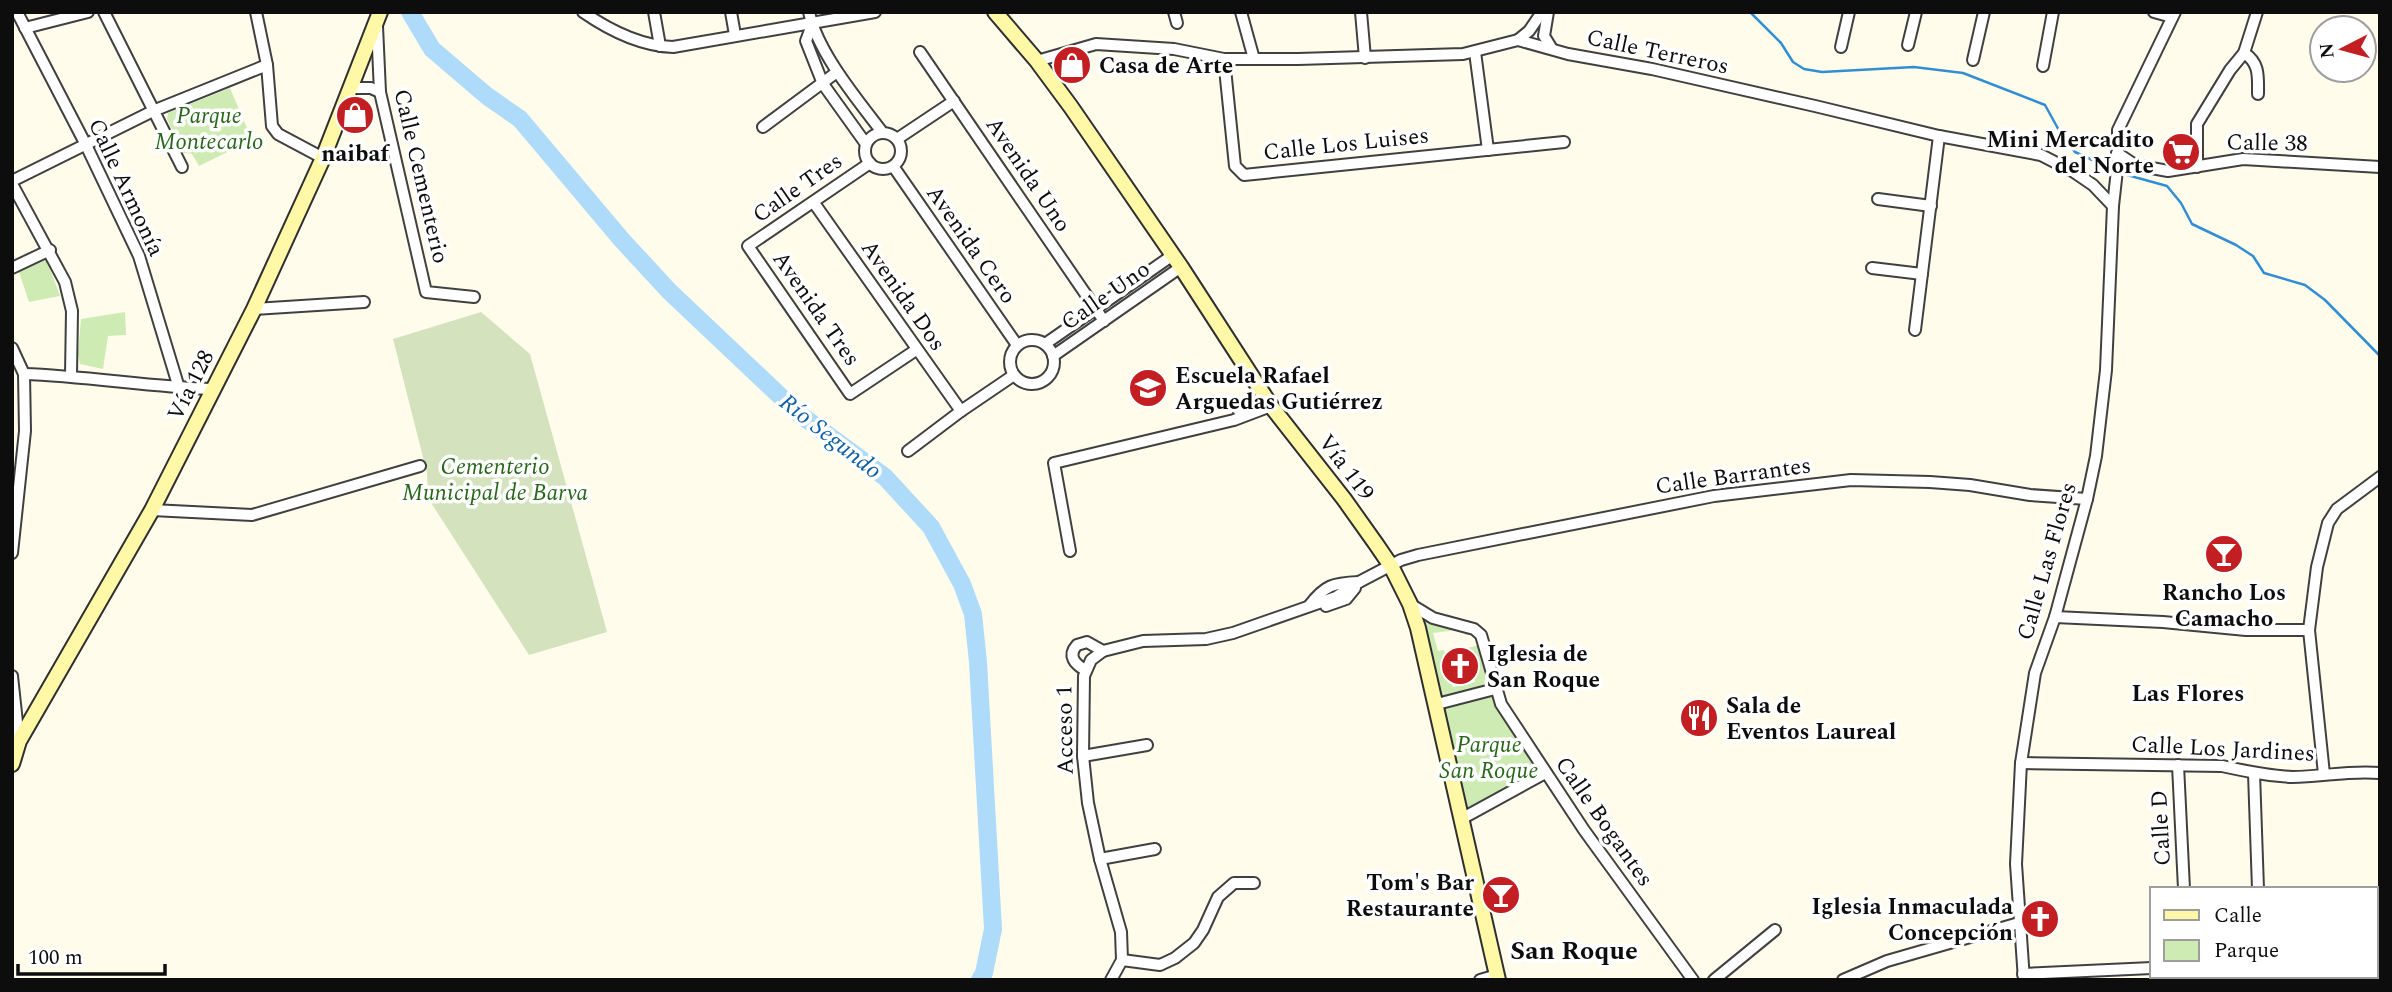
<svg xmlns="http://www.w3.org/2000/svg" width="2392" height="992" font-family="Spectral,serif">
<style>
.green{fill:#cfebb4;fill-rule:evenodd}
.cemetery{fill:#d4e2bd}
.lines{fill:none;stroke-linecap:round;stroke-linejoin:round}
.stream{stroke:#328ed3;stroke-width:2.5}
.river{stroke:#aedbf9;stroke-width:18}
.minor-casing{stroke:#404040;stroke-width:14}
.secondary-casing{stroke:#2f2f2f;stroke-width:18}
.minor{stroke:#fff;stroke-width:10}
.secondary{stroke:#fff8a7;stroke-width:14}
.labels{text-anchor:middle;stroke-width:7;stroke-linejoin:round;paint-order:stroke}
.street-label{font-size:23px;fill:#0d0d0d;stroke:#fff}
.poi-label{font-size:23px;font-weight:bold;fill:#0d0d0d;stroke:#fff;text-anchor:start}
.park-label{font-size:23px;font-style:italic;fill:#28671a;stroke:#fff}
.water-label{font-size:24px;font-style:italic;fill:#105fa4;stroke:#fff}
.neighbourhood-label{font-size:24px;font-weight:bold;fill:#0d0d0d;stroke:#fff}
.quarter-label{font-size:26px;font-weight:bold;fill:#0d0d0d;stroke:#fff}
</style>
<rect width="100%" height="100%" fill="#fffcec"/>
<g class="green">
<path d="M230,88L252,140L199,166L192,154L183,153L167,119L168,113Z"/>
<path d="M46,258L60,296L29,302L19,272Z"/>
<path d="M125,312L126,335L108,336L103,369L80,364L78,354L81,319Z"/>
<path d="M1422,619L1469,629L1477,633L1491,686L1440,697ZM1464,629L1465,635L1472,634L1477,638L1478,645L1468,648L1475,682L1453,687L1444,650L1438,651L1433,633Z"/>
<path d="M1490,694L1537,772L1467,809L1444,705Z"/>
</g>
<path class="cemetery" d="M481,312L530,354L607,632L529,655L428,498L427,473L393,339Z"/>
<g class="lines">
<g class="stream">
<path d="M1750,12L1781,43L1793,62L1804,69L1822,72L1914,67L1963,73L2045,105L2061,134L2075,152L2114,170"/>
<path d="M2120,173L2167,186L2181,203L2192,224L2236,245L2253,256L2264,273L2305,285L2325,300L2380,356"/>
</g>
<path class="river" d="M410,12L432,49L487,96L520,119L621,239L669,291L798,413L885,477L931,527L962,584L973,614L978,662L993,929L984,973L980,980"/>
<defs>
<g id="minor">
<path d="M17,12L86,145L139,256L179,388"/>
<path d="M104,12L182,167"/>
<path d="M256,12L267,65L272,126L278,134L323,158"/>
<path d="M583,12C609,30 641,46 673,47L875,12"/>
<path d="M654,12L660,46"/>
<path d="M731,12L735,35"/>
<path d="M809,12C818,53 857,99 882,132"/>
<path d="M1174,12L1177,23"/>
<path d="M1241,12L1254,59"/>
<path d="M1361,12L1365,58"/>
<path d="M1548,12L1544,36L1552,49"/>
<path d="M2154,12L2172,17"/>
<path d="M812,25L806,41L823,84L866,144"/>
<path d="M377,26L380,92L426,292L474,297"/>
<path d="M25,28L88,12"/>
<path d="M1518,40L1529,31L1542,12"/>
<path d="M1908,45L1916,12"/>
<path d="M1841,47L1849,12"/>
<path d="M920,52L1104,321"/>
<path d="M1475,52L1488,150"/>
<path d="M2244,53C2260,63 2258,77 2258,94"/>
<path d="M1224,59L1235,166L1244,175L1564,142"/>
<path d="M1973,60L1984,12"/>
<path d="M1037,61L1096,44L1174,49L1224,59H1298L1463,54L1518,40L1568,54L1652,69L1815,106L1939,136L2041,155L2074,172L2093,185L2113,206"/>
<path d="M2043,66L2053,12"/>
<path d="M352,88H371L380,92"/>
<path d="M763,127L837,72"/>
<circle cx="883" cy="151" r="18"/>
<path d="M897,139L954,101"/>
<path d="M2117,153L2135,165L2168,171L2243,159L2380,167"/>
<path d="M870,163L748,246L850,394L916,350"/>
<path d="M893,166L1017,345"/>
<path d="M2197,167V124L2230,70L2244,53L2257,12"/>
<path d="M12,181L153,111L267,65"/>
<path d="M12,184L65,282L72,311L71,375"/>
<path d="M1878,199L1931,206"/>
<path d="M814,203L961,411"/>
<path d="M12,268L50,250"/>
<path d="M1872,268L1922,274"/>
<path d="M254,309L364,302"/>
<path d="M1915,330L1939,136"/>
<circle cx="1032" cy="362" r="22"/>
<path d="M1045,344L1173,255"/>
<path d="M12,348L24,374L25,431L12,553"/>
<path d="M1053,356L1181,267"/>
<path d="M24,374C87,376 150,387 213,389"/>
<path d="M1239,411L1267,399"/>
<path d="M908,451L961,411L1014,375"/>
<path d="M152,510L252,515L420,466"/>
<path d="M1070,551L1054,463L1234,420L1271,406"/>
<path d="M1410,604L1433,618L1474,629L1481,635L1501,704L1584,830L1693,980"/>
<path d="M1309,606C1325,585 1333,583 1359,582"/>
<path d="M1326,606L1346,599L1355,588"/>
<path d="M2055,617L2163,622L2246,630H2309"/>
<path d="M1085,670C1075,664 1067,656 1077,645L1087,642L1103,651"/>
<path d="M12,676L19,741"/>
<path d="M1437,704L1495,689"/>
<path d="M1083,756L1147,745"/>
<path d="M2021,763L2222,766C2245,771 2268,776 2292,777C2323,777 2348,770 2380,773"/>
<path d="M2178,765L2184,889"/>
<path d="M2254,773L2258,889"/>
<path d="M2324,774L2309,630L2317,567L2328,523L2337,509L2380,477"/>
<path d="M1463,818L1545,773"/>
<path d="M1100,859L1155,849"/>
<path d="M1122,960L1160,965L1175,958L1194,943L1203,930L1218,897L1234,883H1254"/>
<path d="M2023,974L2152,968"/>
<path d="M1111,980L1122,960L1121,932L1100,859L1088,803L1083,756L1084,676L1091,660L1103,651L1143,641L1206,639L1233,633L1336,597L1359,582L1401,560L1418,555L1714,496L1851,480L1930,482L1970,485L2030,495L2087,499"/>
<path d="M1480,980L1497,975"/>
<path d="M1714,980L1775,930"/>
<path d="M1843,980L1887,961L2019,923"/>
<path d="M2024,980L2016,864L2021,763L2035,673L2055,617L2087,499L2096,456L2106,370L2113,206L2118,161V130L2175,12"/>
<path d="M2257,980L2258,976"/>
</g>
<g id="secondary">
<path d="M995,12L1037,61L1071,107L1181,267L1271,406L1344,499L1376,544L1391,566L1410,604L1418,628L1498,980"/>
<path d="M12,764L19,741L152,510L254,309L323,158L380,12"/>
</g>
</defs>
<use href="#minor" class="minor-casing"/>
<use href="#secondary" class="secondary-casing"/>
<use href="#minor" class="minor"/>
<use href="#secondary" class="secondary"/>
</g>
<defs>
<symbol id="shop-disc" viewBox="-11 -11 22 22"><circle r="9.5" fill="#c31e21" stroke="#fff"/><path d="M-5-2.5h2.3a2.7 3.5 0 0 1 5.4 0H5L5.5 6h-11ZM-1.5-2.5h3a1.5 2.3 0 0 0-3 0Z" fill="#fff"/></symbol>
<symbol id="supermarket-disc" viewBox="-11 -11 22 22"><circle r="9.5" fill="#c31e21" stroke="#fff"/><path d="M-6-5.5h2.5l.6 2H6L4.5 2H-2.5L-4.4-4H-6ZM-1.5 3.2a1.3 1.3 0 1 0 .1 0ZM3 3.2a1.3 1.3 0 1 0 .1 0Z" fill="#fff"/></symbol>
<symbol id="school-disc" viewBox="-11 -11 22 22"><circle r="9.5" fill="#c31e21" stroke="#fff"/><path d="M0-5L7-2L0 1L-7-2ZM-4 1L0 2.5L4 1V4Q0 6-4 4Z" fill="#fff"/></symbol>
<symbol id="bar-disc" viewBox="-11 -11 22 22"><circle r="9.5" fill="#c31e21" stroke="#fff"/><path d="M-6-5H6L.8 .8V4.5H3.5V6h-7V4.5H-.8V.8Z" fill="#fff"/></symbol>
<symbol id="church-disc" viewBox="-11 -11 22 22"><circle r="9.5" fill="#c31e21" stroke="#fff"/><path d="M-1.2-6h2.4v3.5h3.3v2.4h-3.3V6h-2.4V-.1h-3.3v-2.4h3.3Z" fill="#fff"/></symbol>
<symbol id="restaurant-disc" viewBox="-11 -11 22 22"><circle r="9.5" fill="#c31e21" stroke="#fff"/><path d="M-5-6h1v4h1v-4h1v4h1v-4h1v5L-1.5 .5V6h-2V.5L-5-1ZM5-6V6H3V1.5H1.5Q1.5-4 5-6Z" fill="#fff"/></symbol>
</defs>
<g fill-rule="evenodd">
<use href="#shop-disc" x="1050" y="43" width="44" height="44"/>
<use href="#shop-disc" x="333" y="93" width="44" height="44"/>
<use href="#supermarket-disc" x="2159" y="130" width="44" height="44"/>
<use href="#school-disc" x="1126" y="366" width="44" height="44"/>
<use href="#bar-disc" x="2202" y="532" width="44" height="44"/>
<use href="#church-disc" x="1438" y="644" width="44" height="44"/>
<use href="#restaurant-disc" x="1677" y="696" width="44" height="44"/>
<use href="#bar-disc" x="1479" y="873" width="44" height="44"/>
<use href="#church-disc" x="2018" y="897" width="44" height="44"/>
</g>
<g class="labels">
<g class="street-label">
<text transform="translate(1658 51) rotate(12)" y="8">Calle Terreros</text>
<text transform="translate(2267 142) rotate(1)" y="8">Calle 38</text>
<text transform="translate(1346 143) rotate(-6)" y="8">Calle Los Luises</text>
<text transform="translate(1029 174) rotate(56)" y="8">Avenida Uno</text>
<text transform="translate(422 176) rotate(77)" y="8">Calle Cementerio</text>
<text transform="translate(127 187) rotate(65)" y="8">Calle Armonía</text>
<text transform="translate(797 187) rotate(-35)" y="8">Calle Tres</text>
<text transform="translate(972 244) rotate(55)" y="8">Avenida Cero</text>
<text transform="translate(904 295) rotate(55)" y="8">Avenida Dos</text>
<text transform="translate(1105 295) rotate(-35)" y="8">Calle Uno</text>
<text transform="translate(817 308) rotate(55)" y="8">Avenida Tres</text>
<text transform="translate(190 385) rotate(-63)" y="8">Vía 128</text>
<text transform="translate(1347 467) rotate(53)" y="8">Vía 119</text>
<text transform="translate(1733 475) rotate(-8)" y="8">Calle Barrantes</text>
<text transform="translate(2046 561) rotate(-74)" y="8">Calle Las Flores</text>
<text transform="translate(1064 730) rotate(-91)" y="8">Acceso 1</text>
<text transform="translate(2223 748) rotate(3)" y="8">Calle Los Jardines</text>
<text transform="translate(1605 821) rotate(55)" y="8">Calle Bogantes</text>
<text transform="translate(2160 828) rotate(-93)" y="8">Calle D</text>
</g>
<g class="poi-label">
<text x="1099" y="73">Casa de Arte</text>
<text x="2154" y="147" text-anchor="end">Mini Mercadito<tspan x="2154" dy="26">del Norte</tspan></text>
<text x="355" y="161" text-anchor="middle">naibaf</text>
<text x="1175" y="383">Escuela Rafael<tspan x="1175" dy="26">Arguedas Gutiérrez</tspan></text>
<text x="2224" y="600" text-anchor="middle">Rancho Los<tspan x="2224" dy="26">Camacho</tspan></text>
<text x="1487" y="661">Iglesia de<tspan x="1487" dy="26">San Roque</tspan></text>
<text x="1726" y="713">Sala de<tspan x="1726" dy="26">Eventos Laureal</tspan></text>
<text x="1474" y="890" text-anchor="end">Tom's Bar<tspan x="1474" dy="26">Restaurante</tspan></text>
<text x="2013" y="914" text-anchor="end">Iglesia Inmaculada<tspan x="2013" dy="26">Concepción</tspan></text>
</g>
<g class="park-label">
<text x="209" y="123">Parque<tspan x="209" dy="26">Montecarlo</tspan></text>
<text x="495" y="474">Cementerio<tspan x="495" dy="26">Municipal de Barva</tspan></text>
<text x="1489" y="752">Parque<tspan x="1489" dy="26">San Roque</tspan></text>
</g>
<g class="water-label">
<text transform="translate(831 436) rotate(38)" y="8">Río Segundo</text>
</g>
<g class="neighbourhood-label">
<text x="2188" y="701">Las Flores</text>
</g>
<g class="quarter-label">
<text x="1574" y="959">San Roque</text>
</g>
</g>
<rect width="2392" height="992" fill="none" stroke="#0d0d0d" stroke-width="28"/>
<rect x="2150" y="887" width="228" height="91" fill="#ffffff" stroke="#9e9e9e" stroke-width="2"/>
<rect x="2164" y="910" width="35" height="10" fill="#fff8a7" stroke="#9e9e9e" stroke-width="2"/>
<text x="2214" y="922" font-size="21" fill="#0d0d0d">Calle</text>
<rect x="2164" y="940" width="35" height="21" fill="#cfebb4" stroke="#9e9e9e" stroke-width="2"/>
<text x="2214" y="957" font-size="21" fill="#0d0d0d">Parque</text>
<g transform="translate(2343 49) rotate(264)"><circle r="33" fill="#ffffff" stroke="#9e9e9e" stroke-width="2"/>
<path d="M0-5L12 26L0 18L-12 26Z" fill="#c31e21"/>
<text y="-10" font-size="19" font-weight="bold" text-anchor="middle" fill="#0d0d0d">N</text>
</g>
<path d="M18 964v10h147v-10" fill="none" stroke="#0d0d0d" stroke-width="3.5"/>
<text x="28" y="964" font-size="21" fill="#0d0d0d" stroke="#ffffff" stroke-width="5" paint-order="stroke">100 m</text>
</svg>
